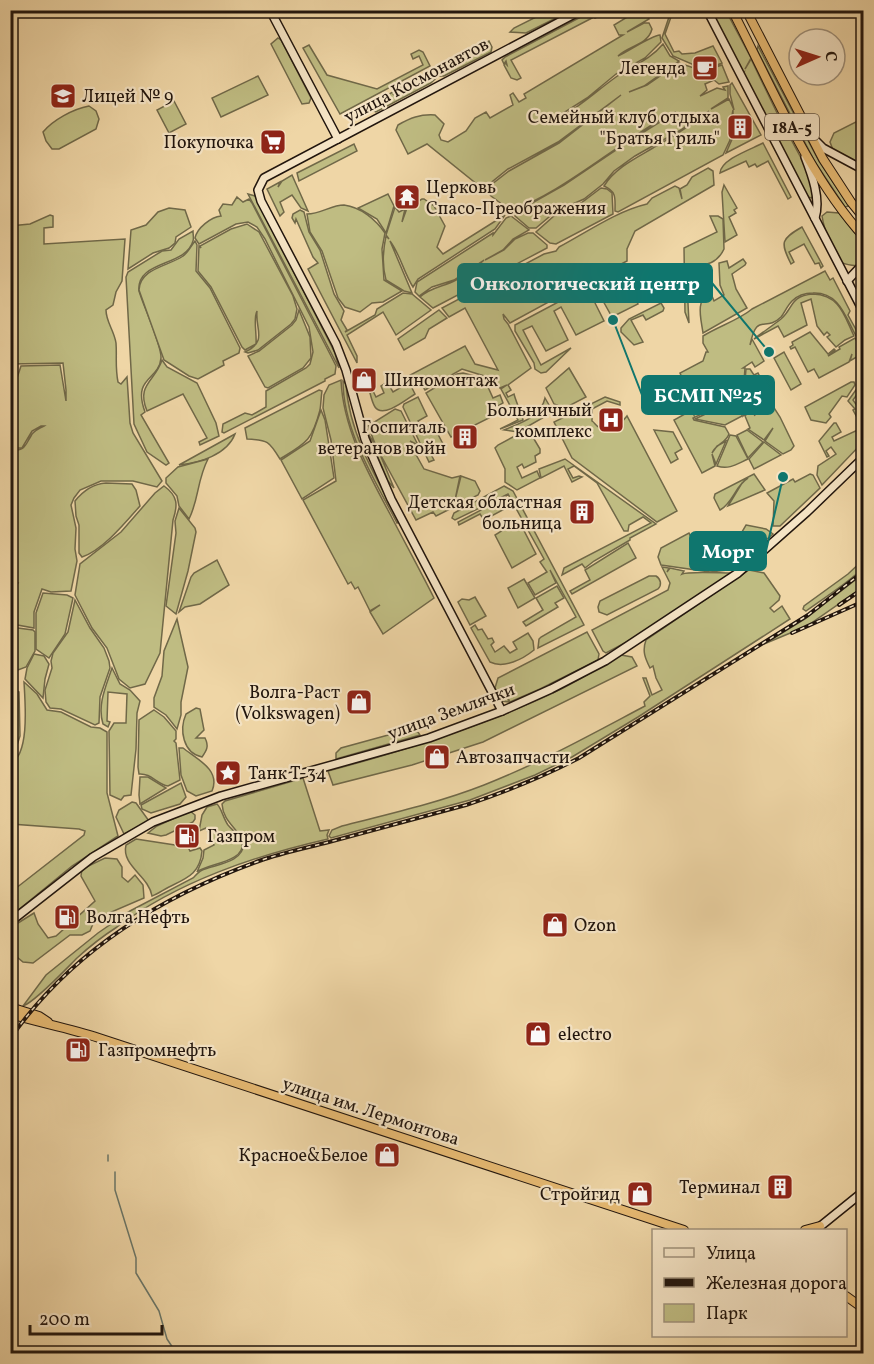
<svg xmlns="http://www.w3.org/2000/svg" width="874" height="1364" font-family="Vollkorn,serif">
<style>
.green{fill:#bfbc82;stroke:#706848;stroke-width:1.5}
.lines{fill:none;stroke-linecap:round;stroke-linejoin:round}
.stream{stroke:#6a776a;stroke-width:1.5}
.secondary-casing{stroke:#21150d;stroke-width:10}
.trunk-casing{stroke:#21150d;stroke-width:10}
.secondary{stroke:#f5e4c5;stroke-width:7}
.trunk{stroke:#e8bb73;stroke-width:8}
.rail-casing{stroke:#21150d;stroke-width:4}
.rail{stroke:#f5e4c5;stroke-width:1.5;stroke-dasharray:4.5;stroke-linecap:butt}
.labels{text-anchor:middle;stroke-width:4.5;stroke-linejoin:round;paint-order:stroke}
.shield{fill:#f5e4c5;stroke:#615344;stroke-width:1.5}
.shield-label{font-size:16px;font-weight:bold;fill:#21150d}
.poi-label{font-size:18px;fill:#21150d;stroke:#f5e4c5;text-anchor:end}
.street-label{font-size:18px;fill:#21150d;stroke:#f5e4c5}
.leader{fill:none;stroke:#0f766e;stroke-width:2}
.callout-dot{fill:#0f766e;stroke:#f5e4c5;stroke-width:2}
.callout{fill:#0f766e;stroke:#0f766e;stroke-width:2}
.callout-label{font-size:20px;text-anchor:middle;font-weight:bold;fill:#fff}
</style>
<rect width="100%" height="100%" fill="#efd6a6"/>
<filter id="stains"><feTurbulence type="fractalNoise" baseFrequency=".00333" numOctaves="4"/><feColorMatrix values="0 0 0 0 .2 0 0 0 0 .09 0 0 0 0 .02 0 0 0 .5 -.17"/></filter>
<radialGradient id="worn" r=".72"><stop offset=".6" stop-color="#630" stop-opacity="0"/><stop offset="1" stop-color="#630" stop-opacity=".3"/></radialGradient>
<g class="green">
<path d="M548,11H570L526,33L510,32L514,28Z"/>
<path d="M592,11H609L595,18L594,17L511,60L521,78L517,80L511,78L504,65L505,63L507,65L506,61L504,64L502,60L505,57Z"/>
<path d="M685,11L671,17L665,34L674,52L679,51L682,54L695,53L713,46L722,63L697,73L694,69L695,74L722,65L729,82L719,84L714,80L705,84L707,90L700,96L717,88L725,90L723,87L728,86V98L711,109L729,99L734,110L730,94V85L732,83L761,135L726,153L733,137V110L730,126V140L723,155L618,212L615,211C615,198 617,192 604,186C615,168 636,158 653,148C672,137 693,125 709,111L679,131L635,156L614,171L603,184L584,199L555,212L536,228H529L515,216L516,212L564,185L634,138L676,112C654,121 636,136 616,149C583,171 549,197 511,211L491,196L486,190L487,188L509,171L559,143L621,95L558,142L508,169L483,189L427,144L408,154L396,130L398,125C410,118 420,114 435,115L444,124L439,135L441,140L448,142L466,131L475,118L486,112L490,118L513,105L510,95L513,93L519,102L526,98L524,94L623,35H619L614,25L629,16L626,11H644L649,19L627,32L644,23H649L652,29C648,45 628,46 618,56C628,52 650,36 660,35L661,42L645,58L616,74L587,98L554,119V121C578,109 595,92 616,77C632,66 650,60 663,44L670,56L679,61L644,86L629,92L647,85L679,63L694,68L692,64L673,56L662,38L669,17L676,11Z"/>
<path d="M709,11H726L751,58L745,69L751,59L779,117L808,171L813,195L812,198L807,197L743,74L744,72L742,73Z"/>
<path d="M278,38L281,40L311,98L309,103L302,104L271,44Z"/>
<path d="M489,41L492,47L491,52L444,76H440L437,68L459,58Z"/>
<path d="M309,45L327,75L377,89L423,65L419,56L413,59L411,54L419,50L423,52L430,66L340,114L303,48Z"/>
<path d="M758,46L819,161L849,206L845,207L815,162L757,50Z"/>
<path d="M433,70L436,78L431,83L376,112L364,107L395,91L393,95L396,90Z"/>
<path d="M258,76L268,95L221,117L212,98Z"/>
<path d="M174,101L186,124L169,133L157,110Z"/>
<path d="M89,106L96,111L99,119L96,129L59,149H52L46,141L43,132C53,120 73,109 89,106Z"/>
<path d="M863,114V166L833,150L830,142L834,133L858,121Z"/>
<path d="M763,143L791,197L788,199L768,161L757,167L755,164L749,167L746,161L720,173C721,159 752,149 763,143Z"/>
<path d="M354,144L357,151L299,181L297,173Z"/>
<path d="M708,168L713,171L714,185L635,231L627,249V261L573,289L570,282L566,284L569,291L510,323L503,314L504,319L508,324L531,368L508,385L511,390L506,393L508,397L514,394C516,402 521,412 523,420L500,429L518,420L501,389L507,385L500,388L494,379L462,369L425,390L419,381L411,386L415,394C407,399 383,419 375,407C373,404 371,397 370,393L373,391L376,397L384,393L381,386L387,382L393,392L400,388L397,382L465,346L475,364L498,370L465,308L449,317L442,308L544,254L556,251L559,247C587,232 617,211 647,204L652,198L675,186L679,188L682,199L680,189L687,185L692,177Z"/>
<path d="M292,175L308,211L301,208L292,195L280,202L284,212L280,216L267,189L280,182L278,187L282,181Z"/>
<path d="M724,185L737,208L734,210L736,213L729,217L737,235L725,242L722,192Z"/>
<path d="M601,188L607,189L612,193L613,214L611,215L556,244L550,243L536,232L554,216L581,203Z"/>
<path d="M248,194L255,196L335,353L339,368Z"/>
<path d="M388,194L394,206L386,233L377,219L358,208Z"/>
<path d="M237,197L243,202L249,199L252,203L331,356L336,366L335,374L325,379V381L224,433L222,432L223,424L245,413L252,415L266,407V391L306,368L310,364L313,352L309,327L265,239L257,227L248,222L236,224L199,244L195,238C197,228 211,217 221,216L219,210L223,204L232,205Z"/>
<path d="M422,199H424L434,206L445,226L437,247L443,254L505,215L495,229L418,279L413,287C404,273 400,254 390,241L412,293L404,291L386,280C382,266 383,250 386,236L389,239L386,235L395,207L399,212L405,209L402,222L407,208Z"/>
<path d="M344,205C361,207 376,220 385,233L382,249L384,280L402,291L383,302L372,303L360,312L345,307L338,298L322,251L310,232L307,214C321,214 331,205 344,205Z"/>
<path d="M169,208L185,210L191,227L176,237L175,243L169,248L153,253L128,269L131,230L146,225L158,212Z"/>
<path d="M300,210L304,212L309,232L320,250L334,294L344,311L341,320L347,330L345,332L375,315L377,309L403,293L412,294L431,310L396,335L383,312L347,335L357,356V363L308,269L318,263L313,257L296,219L295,223L292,218L293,214Z"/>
<path d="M827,212L839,213L863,243V260L856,266C851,265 845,265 841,262C832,254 824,228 822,216Z"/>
<path d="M50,215L53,216V227L44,228V244L125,239L122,281L116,292L113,305L106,310C106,322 114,330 116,343C117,356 115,367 118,382L121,384L127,377L130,423L133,433L162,481L157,487L133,481H101L80,490L74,498L71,505L76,528L75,549L77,561L71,591L51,592L42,589L34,612V628L12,624L11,622L14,590L18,583H11L10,451C26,450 24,447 31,436C33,431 39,429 44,426H41L32,431L22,448H11V396L21,366L60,365L66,401V390L63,363L11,364L10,226L30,224Z"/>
<path d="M511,216L529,230L513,239L503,250L485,260L504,250L515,239L528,233H533L547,245V248L433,308L420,297C431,287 443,287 456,280C466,276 476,268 484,260L454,280L432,287L419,296L415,292L417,282L493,233V235L506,218Z"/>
<path d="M710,216H718L723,219L724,249C717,264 703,267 689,265L687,284L689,323L685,312L684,248L717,232Z"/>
<path d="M247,224L259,232L293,296L297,309L295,319L291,324L258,350L248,353L245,352C268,341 255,330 257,311C253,318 257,334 256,344L245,350L242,347L211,287L198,271L199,246L201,248L200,246L231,229Z"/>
<path d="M802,227L823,266L821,268L819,263L815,264L804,244L789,252L794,262L791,264C780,242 781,239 802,227Z"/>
<path d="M193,231C193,235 194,238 193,241C186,267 136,260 139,291C143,305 162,346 161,358C159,381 132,376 145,412L141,415L169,463L166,465L147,452L134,424L126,277L128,272L162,251L171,250L179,239Z"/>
<path d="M195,241L197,245L196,271L210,288L240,348L239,353L223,361L224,365L198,379L189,376L164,360L139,290C140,268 169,266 183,256C188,253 191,246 195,241Z"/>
<path d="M743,259L746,263L745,265L732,274L736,289L747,308L703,333C701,318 695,301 710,291L714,301L724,295L720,285L719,263L727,261L729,268Z"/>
<path d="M624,267L626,270L622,273L638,304L612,317L598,292L591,295L604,321L576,335L561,307L554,311L568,340L546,351L532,326L523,330L541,365L571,348L546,372L541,373L535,369L534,363L515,331V325Z"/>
<path d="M825,271L830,280L833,278L850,311L848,315L859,335L856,336C845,316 839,292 813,293C805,293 798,295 792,301C787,306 785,312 781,317C765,333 757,311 750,345L752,339L764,361L755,367L752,362L743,368H745L744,381L734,377L739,382L711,398V393L709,398L696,407L740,383V396L693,418L694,420L725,427L729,434C726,443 716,444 712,453L717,446L726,441L716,464L712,454L715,466L702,473L674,420L692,410L694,415L695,408L680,373L703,361L706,352H708L703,343V336C719,326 739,320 752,309Z"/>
<path d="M813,294C840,295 844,315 854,336L845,340L836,347L827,337L830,335L827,332L824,335L817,326L811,299L801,303L807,325L784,337L778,326L754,339C763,332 772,326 781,319C794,308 789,296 813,294Z"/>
<path d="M661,303L664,308L663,311L646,320L643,315L631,320L643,342L634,345L621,332V328L629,319Z"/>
<path d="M299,310L310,337L311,358L303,368L268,388L265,387L248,356L259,351L292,325L296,320Z"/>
<path d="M439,310L447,318L429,329L425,338L404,350L398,339Z"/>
<path d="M810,332L828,354L834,349L835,350L828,356L840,349L839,347L855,338L859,345L860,355L850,361L852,354L849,362L819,378L814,369L808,372L795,347L791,349L790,347L793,345L792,342Z"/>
<path d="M784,352L801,384L791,390L774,358Z"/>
<path d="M162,360L167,367L197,383L216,423L219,436L200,445L199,442L207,438L183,394L147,411C136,384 155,382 162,360Z"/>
<path d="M569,368L586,397L565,408L554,404L546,388Z"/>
<path d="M746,369H750L754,375L758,373L770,397L769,400L780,417L794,446L791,450L783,454L765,441L773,428L764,440L748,429L750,428L745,416L751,409L755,416L751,408L743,416L741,381L745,383L748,395L746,382L752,383L745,381Z"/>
<path d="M463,373L494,381L496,383L488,387L493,398L500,395L503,403L496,407L499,413L451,437L426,393L457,374Z"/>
<path d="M341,380C343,428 368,473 390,514C405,543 420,570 434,598L383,634L370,612L380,605L370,611L358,587L355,589L351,582L348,584L303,500L336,481L331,440L323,408L324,395L329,385Z"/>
<path d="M863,380V386L853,400L862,413L859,416L863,421V442L822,485L817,475L818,466L836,454L831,447L826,451L829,456L827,457L819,441L834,423H836L841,432L832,437L834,441L860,429L858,425L860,423L853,410L855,409L848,401Z"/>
<path d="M343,381L346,384C349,434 377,480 400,522L397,523C375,480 343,431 343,381Z"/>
<path d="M851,382H854L855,385L847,397L842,396L829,414L831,417L826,423L811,420L805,407Z"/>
<path d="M319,390L322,391C321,397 321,404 320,410C312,441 306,443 280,459C269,441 268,440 247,439L245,428Z"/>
<path d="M418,397L427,416L418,421L422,428L432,423L443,444L429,451L434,460L429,462L403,407L404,404Z"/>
<path d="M605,397L620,402V405L607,401L592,409V421C595,423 596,426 599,427C611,433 621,424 627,416L677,511L657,522L572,458L554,422Z"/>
<path d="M741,397L742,416L725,425L695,419Z"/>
<path d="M545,398L553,412L518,432L504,430C520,423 541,417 545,398Z"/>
<path d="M395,409L401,411L418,445L410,441L419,448L414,451L424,469L452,478L460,476L455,500L461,476L475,481L480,491L478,495L436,516L433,512L416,520L379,452L394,488L388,481L367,432L376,446L368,426Z"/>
<path d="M321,410L325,420L334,478L302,499L281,460L310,441Z"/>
<path d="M528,429L540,449V453L535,456L536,462L524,468L522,464L517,467L522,478L537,471L540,478L517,490L505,482V469L495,448L498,445Z"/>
<path d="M654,430L673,432L682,449L675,453L678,459L671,463Z"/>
<path d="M747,430L763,442L748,458L737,435Z"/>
<path d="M235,434C227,455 199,463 179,465Z"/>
<path d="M730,435L736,436L748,459C737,464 729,470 717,466Z"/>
<path d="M764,442L781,455L754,469L749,459Z"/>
<path d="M208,459C197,480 199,499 189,519L179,506L177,496L166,483V478L178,467Z"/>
<path d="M565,459L656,524L630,538V540L594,561L585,568L582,564L562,575L564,568L651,523L643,517L629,525L628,531H624L597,483L574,466L568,469L573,478L579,476L582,477L572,482L564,466L541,478L539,469Z"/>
<path d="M754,474L765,490L728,506L742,483L748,478C735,486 733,503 720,510L714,498L715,494Z"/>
<path d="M810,474L813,475L820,488L780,526H773L774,501L767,493L793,479L795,482Z"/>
<path d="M106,483L132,484L136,490L140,506C125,523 103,550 82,557L79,553V525L76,516L75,501C83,491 93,484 106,483Z"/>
<path d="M164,486C178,496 178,505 173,520L160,653L145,684L130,688L119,679L107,648L92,628L75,595L80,564L121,532L155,493Z"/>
<path d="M504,486L513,491L584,625L538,648L539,639L541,637L576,617L550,570L556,583L535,595L528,583L547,572L540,562L544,559L508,494L455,520L452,518L454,513Z"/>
<path d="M506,497L510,506L484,520L480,514L459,525L458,522Z"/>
<path d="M179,508L195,528L196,532L188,571L176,614L166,606L176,533L175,521Z"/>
<path d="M516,522L520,523L536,554L512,568L495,535Z"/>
<path d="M746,525L766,529L773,534L754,550L748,552L739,537Z"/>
<path d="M689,533L695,546L692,550L696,547L698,549L720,535L735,560L736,569L710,572L661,565L658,557L661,548Z"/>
<path d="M628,543L636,558L572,594L570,591L590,580L585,570Z"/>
<path d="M217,560L229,585L200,604L185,607L179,612L191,577L194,573Z"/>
<path d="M863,560V568C847,584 825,597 806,611L803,609L804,606L848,574Z"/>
<path d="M662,567L669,568L667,572L670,568L684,571L682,574C689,571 720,573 731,573L675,613L638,636L606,653L603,651L592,630L668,590L670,583Z"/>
<path d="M749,570L764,573L780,596L779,600L770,608L774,612L782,606L790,619L638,717L572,757L535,775L470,800L331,838L329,836L332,830L342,826C389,814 438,803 484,785C540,763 592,734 645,706L644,702L650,696L643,678H646L652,695L662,690L656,678L653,666L650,668C645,658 642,651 646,640Z"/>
<path d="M863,574V587L807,626L764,644L805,619Z"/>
<path d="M649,576H656C661,579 662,585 658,589L607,615L599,612L598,607L600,601Z"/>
<path d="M524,579L535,598L518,608L508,588Z"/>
<path d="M557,586L564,598L555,603L558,607L526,626L523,622L543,610L536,598Z"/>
<path d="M43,593L67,595L73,598L65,634L49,658L36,649V613Z"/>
<path d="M475,597L486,616L470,625L458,602L462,599L469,600Z"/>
<path d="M75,600L90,628L104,648L109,661L110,668L100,697L99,723L95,725L61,709L50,708L46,702L45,690L52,668L51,661L53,653L68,632Z"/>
<path d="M177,619L188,667L181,702V715L177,729L166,715L154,707V698L162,676L164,651Z"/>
<path d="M475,625L478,630L482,629L488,639L492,638L494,642L491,645L495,652L504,646L510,653L517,649L513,642L528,633L533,641L534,650C523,659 504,669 490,662L471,628Z"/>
<path d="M10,627L33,630L35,632V651L26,667L18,670L11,667Z"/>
<path d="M587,632L599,654L598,660L540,689L510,702L503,688L509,702L502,701L495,688L498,678Z"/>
<path d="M34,654L44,656L49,664L45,679L43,698L25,679L27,668Z"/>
<path d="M621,655L632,657L637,666L483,742L412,765L333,785L328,771C407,750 487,725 561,689C582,679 601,666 621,655Z"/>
<path d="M112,668L120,684L130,690L140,701L137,713L136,749L131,795L124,796L121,800L110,795L109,731L114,723H126L127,694L108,692L107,721L110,722L108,727L103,724C97,705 106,686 112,668Z"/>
<path d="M24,682L37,694L47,710L61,712L91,727L100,728L107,732V793L118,836L72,866L11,916V892L84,835L85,831L79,829L11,824V763C30,754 25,701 24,682Z"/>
<path d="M11,687L19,692L20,736L13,758L11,759Z"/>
<path d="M196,708L200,709L204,730L196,738H205C209,746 207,750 202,757C183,753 179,730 186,714Z"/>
<path d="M154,710L164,717L176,731V739L174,741L176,743L180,780L168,786C157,784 151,773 139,774L138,767L139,720Z"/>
<path d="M410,729L418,732L420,735L336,759V753L341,748Z"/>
<path d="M179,748H183C197,759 221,770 212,791L196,796L187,791L181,775Z"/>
<path d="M140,777H148L166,788L140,804L139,795Z"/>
<path d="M303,778L320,831L329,830L327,835L328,839C254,856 179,881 117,927C103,936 89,947 77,958C65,970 35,1002 23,1006L46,975L98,933L130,911L193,878C197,874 200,870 205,869C219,864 243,862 244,843C238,828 223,822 222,804L225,801Z"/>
<path d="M181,783L186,797L180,804L151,813L142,809L141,805Z"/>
<path d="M132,802L136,803L149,821L124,834L116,817L119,810Z"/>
<path d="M217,804C222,809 223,818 228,825C232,830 241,836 242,843C246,862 206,864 197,872L203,858L204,850L214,845L206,828L199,831L202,815L207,807Z"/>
<path d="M190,811L195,815V819L193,822L166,835L161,836L148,833L157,826Z"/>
<path d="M136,839L175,845L183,848L188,847L190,851L200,848L202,851C200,874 187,878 169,887C163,890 158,894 152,896C149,876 121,866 126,845Z"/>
<path d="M105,858L117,859L122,867V877L128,882L135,875L143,885L144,898L95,919L90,931L82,935H70L33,963L23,962L11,952L10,928L34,913L38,924L48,938L56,936L95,901L81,876L82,869Z"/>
</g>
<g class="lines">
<g class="stream">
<path d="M108,1155V1161"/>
<path d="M115,1172V1190L136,1258V1273L159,1311L167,1339L177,1354"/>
</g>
<defs>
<g id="secondary">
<path d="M270,10L338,139"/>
<path d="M707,10L864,313"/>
<path d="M815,140L823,148L864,170"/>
<path d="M805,157C812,175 821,199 815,218"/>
<path d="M847,281L864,263"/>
<path d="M502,711L391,499L365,439L346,370L336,344L261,201L258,190L264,178L582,10"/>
<path d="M10,922L93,857L153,822L221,796L429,738L502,711L551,689L605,661L738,573L807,512L864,457"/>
<path d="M817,1229L864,1191"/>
</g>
<g id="trunk">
<path d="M732,10C771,85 807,174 864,237"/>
<path d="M746,10L823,159L851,202L864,218"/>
<path d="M10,1007L39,1016L48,1022"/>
<path d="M10,1014C40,1023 69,1028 99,1038L684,1230"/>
<path d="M805,1230L820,1226"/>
<path d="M846,1296L864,1309"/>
</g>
</defs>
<use href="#secondary" class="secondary-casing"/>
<use href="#trunk" class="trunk-casing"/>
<use href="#secondary" class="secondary"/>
<use href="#trunk" class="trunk"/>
<defs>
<g id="rail">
<path d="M839,605L864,588"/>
<path d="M792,633L864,601"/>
<path d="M10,1039C70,952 162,896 259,861C281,853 306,848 329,842C375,830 420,817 466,805C505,792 542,777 579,758L808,615L864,571"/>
</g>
</defs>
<use href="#rail" class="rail-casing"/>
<use href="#rail" class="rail"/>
</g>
<defs>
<symbol id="cafe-square" viewBox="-11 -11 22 22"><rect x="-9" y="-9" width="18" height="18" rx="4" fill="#8f2418" stroke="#f5e4c5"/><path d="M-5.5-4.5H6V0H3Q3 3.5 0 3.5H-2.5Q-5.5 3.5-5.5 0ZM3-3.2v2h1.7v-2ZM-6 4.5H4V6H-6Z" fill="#fff"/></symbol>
<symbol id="school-square" viewBox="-11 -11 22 22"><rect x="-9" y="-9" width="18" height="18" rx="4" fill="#8f2418" stroke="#f5e4c5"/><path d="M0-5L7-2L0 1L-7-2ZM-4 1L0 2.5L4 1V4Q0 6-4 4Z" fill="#fff"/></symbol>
<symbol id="building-square" viewBox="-11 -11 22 22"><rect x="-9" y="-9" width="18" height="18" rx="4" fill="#8f2418" stroke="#f5e4c5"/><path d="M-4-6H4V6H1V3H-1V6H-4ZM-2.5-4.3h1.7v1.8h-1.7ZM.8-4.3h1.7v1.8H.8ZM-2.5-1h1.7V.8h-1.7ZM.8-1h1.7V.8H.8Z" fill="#fff"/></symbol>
<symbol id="supermarket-square" viewBox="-11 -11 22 22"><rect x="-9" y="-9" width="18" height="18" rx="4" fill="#8f2418" stroke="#f5e4c5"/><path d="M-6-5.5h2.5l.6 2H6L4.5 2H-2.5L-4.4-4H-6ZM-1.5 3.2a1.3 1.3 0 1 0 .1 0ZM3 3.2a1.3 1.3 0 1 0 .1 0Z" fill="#fff"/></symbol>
<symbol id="temple-square" viewBox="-11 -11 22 22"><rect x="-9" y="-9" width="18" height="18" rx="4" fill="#8f2418" stroke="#f5e4c5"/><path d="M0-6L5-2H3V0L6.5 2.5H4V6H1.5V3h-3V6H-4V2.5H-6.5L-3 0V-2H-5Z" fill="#fff"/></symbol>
<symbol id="shop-square" viewBox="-11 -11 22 22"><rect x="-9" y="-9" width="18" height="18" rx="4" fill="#8f2418" stroke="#f5e4c5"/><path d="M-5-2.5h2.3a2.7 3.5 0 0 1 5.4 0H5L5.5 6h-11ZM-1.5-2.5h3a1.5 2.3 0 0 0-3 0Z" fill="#fff"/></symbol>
<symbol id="hospital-square" viewBox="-11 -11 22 22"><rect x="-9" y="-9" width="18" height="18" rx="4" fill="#8f2418" stroke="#f5e4c5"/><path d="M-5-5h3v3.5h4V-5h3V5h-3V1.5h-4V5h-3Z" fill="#fff"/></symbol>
<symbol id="sight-square" viewBox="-11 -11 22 22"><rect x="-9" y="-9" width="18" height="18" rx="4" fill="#8f2418" stroke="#f5e4c5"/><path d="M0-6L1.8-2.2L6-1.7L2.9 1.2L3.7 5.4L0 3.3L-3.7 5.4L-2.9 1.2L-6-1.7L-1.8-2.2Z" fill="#fff"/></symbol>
<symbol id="fuel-square" viewBox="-11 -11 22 22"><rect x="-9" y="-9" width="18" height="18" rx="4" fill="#8f2418" stroke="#f5e4c5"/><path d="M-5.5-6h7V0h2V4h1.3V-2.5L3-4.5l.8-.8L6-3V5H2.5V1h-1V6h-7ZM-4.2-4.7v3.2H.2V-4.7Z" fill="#fff"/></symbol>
</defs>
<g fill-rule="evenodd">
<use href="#cafe-square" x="690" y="53" width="30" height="30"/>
<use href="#school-square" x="48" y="81" width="30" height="30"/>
<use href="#building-square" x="725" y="112" width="30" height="30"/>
<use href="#supermarket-square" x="258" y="127" width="30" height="30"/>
<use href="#temple-square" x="392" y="182" width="30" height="30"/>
<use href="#shop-square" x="349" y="365" width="30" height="30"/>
<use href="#hospital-square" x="596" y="405" width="30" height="30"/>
<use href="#building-square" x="450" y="422" width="30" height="30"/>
<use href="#building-square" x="567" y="497" width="30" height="30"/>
<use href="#shop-square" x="344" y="687" width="30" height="30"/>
<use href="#shop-square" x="422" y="742" width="30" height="30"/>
<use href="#sight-square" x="213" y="758" width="30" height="30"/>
<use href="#fuel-square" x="172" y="821" width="30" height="30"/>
<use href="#fuel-square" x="52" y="902" width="30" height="30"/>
<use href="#shop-square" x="540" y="910" width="30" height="30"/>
<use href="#shop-square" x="523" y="1019" width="30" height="30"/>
<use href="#fuel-square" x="63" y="1035" width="30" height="30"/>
<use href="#shop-square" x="372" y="1140" width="30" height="30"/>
<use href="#building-square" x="765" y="1172" width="30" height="30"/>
<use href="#shop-square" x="625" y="1179" width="30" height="30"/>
</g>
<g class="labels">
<rect class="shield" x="765" y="114" width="54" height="26" rx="4.5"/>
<g class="shield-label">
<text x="792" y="133">18А-5</text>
</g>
<g class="poi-label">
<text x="686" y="74">Легенда</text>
<text x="82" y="102" text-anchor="start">Лицей № 9</text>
<text x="720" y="123">Семейный клуб отдыха<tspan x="720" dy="21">"Братья Гриль"</tspan></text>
<text x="254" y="148">Покупочка</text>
<text x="426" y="193" text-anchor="start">Церковь<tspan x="426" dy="21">Спасо-Преображения</tspan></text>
<text x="384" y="386" text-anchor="start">Шиномонтаж</text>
<text x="592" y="416">Больничный<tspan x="592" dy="21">комплекс</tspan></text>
<text x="446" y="433">Госпиталь<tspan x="446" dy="21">ветеранов войн</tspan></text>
<text x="562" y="508">Детская областная<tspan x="562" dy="21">больница</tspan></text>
<text x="340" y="698">Волга-Раст<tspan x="340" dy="21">(Volkswagen)</tspan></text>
<text x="456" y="763" text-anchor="start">Автозапчасти</text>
<text x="248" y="779" text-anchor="start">Танк Т-34</text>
<text x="207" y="842" text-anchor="start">Газпром</text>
<text x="86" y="923" text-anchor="start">Волга Нефть</text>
<text x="574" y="931" text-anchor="start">Ozon</text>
<text x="558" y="1040" text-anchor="start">electro</text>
<text x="98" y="1056" text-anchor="start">Газпромнефть</text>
<text x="368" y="1161">Красное&amp;Белое</text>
<text x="760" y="1193">Терминал</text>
<text x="620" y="1200">Стройгид</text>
</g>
<g class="street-label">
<text transform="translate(416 80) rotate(-28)" y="6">улица Космонавтов</text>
<text transform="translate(451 711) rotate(-20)" y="6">улица Землячки</text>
<text transform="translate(371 1111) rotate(18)" y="6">улица им. Лермонтова</text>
</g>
</g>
<path class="leader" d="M769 352L712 283M613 320L642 395M783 477L766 551"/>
<g class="callout-dot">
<circle cx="769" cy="352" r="6"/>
<circle cx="613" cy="320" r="6"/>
<circle cx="783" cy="477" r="6"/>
</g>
<g class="callout">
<rect x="458" y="264" width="254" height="38" rx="6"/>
<rect x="642" y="376" width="132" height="38" rx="6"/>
<rect x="690" y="532" width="76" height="38" rx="6"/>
</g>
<g class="callout-label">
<text x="585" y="290">Онкологический центр</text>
<text x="708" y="402">БСМП №25</text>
<text x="728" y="558">Морг</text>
</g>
<rect width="874" height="1364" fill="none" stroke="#efd6a6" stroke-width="36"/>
<rect x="12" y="12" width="850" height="1340" fill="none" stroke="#21150d" stroke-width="3"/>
<rect x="18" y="18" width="838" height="1328" fill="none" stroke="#21150d" stroke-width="1.5"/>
<rect x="652" y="1229" width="195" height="108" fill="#f5e4c5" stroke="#a0917b" stroke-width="1.5"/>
<rect x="664" y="1248" width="30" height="9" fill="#f5e4c5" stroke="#a0917b" stroke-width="1.5"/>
<text x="706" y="1259" font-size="18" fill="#21150d">Улица</text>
<rect x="664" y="1278" width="30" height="9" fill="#21150d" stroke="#a0917b" stroke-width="1.5"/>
<text x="706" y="1289" font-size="18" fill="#21150d">Железная дорога</text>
<rect x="664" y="1304" width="30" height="18" fill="#bfbc82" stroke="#a0917b" stroke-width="1.5"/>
<text x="706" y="1319" font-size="18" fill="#21150d">Парк</text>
<g transform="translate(817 57) rotate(87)"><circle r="28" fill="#f5e4c5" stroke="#a0917b" stroke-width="1.5"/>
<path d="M0-4.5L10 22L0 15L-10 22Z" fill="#8f2418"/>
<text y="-9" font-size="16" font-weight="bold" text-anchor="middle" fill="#21150d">С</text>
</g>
<path d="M30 1325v9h132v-9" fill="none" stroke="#21150d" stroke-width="3"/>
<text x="39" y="1325" font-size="18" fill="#21150d" stroke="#f5e4c5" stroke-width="4.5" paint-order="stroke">200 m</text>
<rect width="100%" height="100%" filter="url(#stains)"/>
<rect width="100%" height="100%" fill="url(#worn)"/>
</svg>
